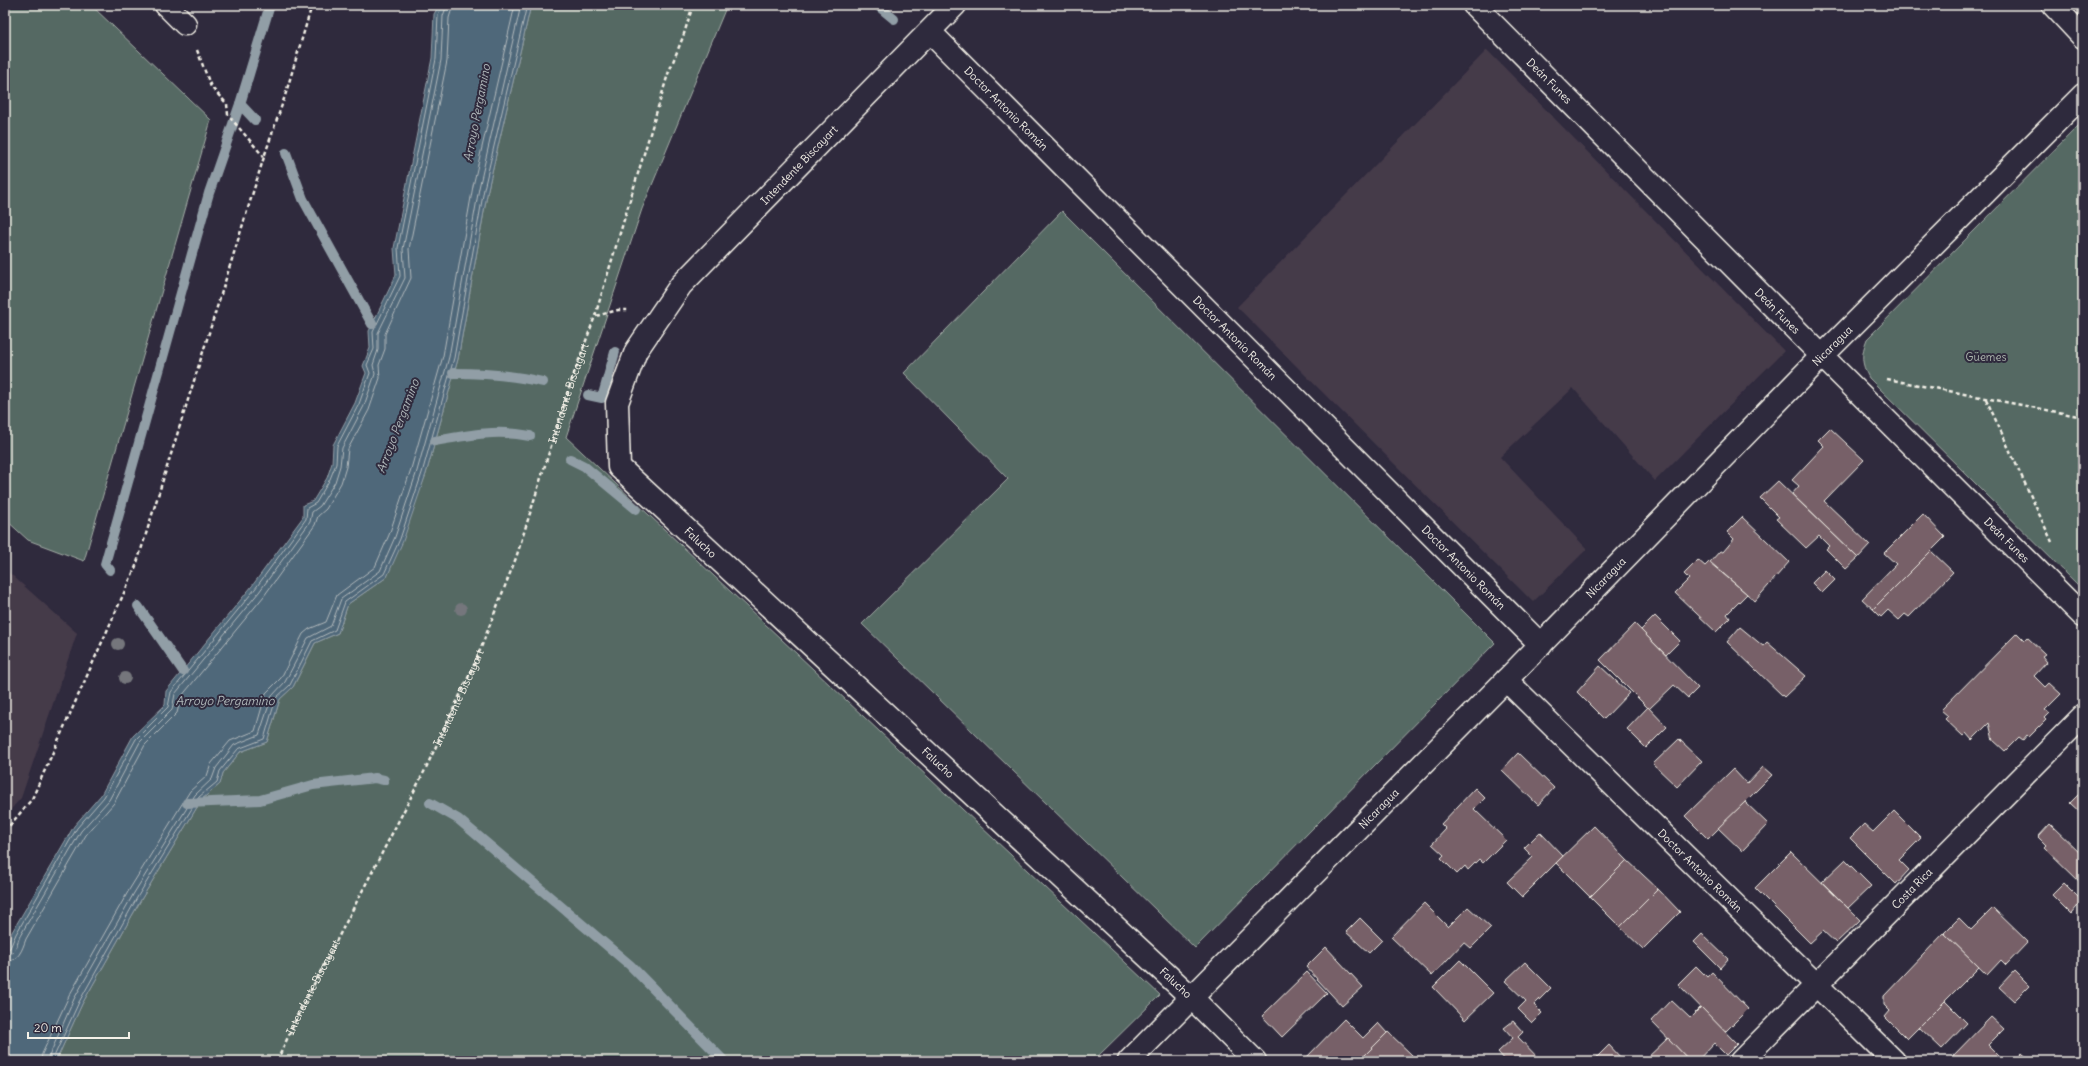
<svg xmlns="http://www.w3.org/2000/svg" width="2088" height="1066" font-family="Delius,sans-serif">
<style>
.built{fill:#453a4a}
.green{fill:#546964;stroke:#a4ada6}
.water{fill:#4f677a;stroke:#919ea6}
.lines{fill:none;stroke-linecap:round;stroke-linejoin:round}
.shore{stroke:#b2babc;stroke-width:1}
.stream{stroke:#919ea6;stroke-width:10}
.building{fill:#776067;stroke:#f4f1e8}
.street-casing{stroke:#f4f1e8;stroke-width:25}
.path{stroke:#f4f1e8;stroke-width:2.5;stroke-dasharray:4 3;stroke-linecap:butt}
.street{stroke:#2f2a3d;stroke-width:22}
.tree{fill:#74767b}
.labels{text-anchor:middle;stroke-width:4;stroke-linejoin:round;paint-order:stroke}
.street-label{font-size:11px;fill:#f4f1e8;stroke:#2f2a3d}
.park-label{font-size:11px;fill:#acb4ad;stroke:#2f2a3d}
.water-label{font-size:12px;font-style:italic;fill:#b2babc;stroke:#2f2a3d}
</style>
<rect width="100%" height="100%" fill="#2f2a3d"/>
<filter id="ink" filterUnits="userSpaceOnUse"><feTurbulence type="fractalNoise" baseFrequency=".025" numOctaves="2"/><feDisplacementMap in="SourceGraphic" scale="8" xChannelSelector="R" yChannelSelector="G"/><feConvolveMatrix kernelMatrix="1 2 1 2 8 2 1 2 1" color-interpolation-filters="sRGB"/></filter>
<g filter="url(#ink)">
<g class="built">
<path d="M1487,50L1784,351L1655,481L1573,388L1500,457L1587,549L1533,602L1237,307Z"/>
<path d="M5,569L77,633L21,798L5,816Z"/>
</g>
<g class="green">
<path d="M5,5H91L211,120L84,561L28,540L5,519Z"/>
<path d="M531,5H727L642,209L566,437L1160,995L1093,1061H56L82,1004L142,898L202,799L220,784L223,773L240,752L267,742L280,699L293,687L315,643L338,633L348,604L387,577L426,474L458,359L488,189Z"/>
<path d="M2083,121V590L1869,378C1861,363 1861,354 1867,339Z"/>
<path d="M1062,211L1495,643L1195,948L862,624L1008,479L904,373Z"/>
</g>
<path class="water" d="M439,5H531L488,189L458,359L426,474L403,541L387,577L348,604L338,633L315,643L293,687L280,699L267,742L240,752L223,773L220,784L202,799L142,898L82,1004L56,1061H5V951L12,932L74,826L101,795L133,736L165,705L166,691L252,586L303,517V505L313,501L327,478L332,463L333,445L355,403L366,373L363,366L370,348L369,331L396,275L394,248L432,58L434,14Z"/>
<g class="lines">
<g class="shore">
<path d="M5,951L10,948L16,934L77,828L104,797L136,739L168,707L171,692L255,589L306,519L307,508L316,503L330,479L336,464L337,446L359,404L370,373L367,365L374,349L373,332L400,276L398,248L436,59L438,15L442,5"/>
<path d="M5,956L14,952L20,936L81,831L109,800L140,742L172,710L175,694L259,592L310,522L312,512L320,506L335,482L340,466L342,448L364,406L375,374L373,365L378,350V333L405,278L403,249L441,60L443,16L447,5"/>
<path d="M5,962C19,961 22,950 26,939L86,835L114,803L145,745L177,713L181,697L264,596L315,525L318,516L326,509L341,483L346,467L348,449L369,410L380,378L379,365L385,349V334L411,278L409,249L447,61L449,18L453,5"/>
<path d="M41,1061L42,1054L69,996L129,890L190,791L207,776L211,764L230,741L255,731L266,693L281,678L303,634L309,629L326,622L337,595L375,567L389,535L411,469L443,356L473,186L515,5"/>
<path d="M47,1061L74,999L134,893L195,795L212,779L216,768L234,745L259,735L272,696L285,682L308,638L331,626L341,599L380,571L395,537L417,471L449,357L479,188L521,5"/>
<path d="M52,1061L79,1002L138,896L199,797L217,782L220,771L238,749L264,739L276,698L290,685L312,641L335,630L345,602L384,574L400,539L422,473L454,358L484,189L527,5"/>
</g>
<g class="stream">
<path d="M877,5L894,19"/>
<path d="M240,104L255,120"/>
<path d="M286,153L303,199L372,324"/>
<path d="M453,373C484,373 513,375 543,382"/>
<path d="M588,395L602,398L615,352"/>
<path d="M435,441C468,435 497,429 530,436"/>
<path d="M570,459L584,466L636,509"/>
<path d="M110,570L105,564L209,193L240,104L270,5"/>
<path d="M138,606L183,671"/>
<path d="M187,803L260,800L313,785L375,778L384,780"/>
<path d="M430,803L458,819L630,965L724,1061"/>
</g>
</g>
<g class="building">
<path d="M1830,428L1864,460L1824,501L1870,545L1858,558L1792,494L1799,486L1792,480L1824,446L1818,440Z"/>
<path d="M1778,481L1858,558L1846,569L1826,549L1829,546L1819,536L1806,548L1776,519L1779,517L1760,498Z"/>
<path d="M1923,514L1945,537L1873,609L1862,599L1896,564L1884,553Z"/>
<path d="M1742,517L1789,562L1755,601L1710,562L1720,551L1723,552L1734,539L1727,532Z"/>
<path d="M1931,551L1953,572L1909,617L1905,614L1899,620L1888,610L1881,617L1873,609Z"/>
<path d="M1698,560L1705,566L1709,562L1747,594L1727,614L1730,618L1716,632L1675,593L1689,579L1684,574Z"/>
<path d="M1825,570L1835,580L1822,593L1812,583Z"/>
<path d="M1655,616L1680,641L1666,655L1641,630Z"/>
<path d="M1635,624L1698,688L1688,698L1674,685L1649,709L1600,660Z"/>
<path d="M1740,627L1763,646L1767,642L1806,676L1784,697L1727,642Z"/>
<path d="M2017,633L2024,640L2027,637L2045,654L2042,656L2047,662L2034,676L2045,687L2049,683L2061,694L2045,710L2049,713L2044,718L2046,720L2029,737L2027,735L2023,740L2019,737L2005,751L1993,740L1989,723L1972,740L1966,733L1963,736L1945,719L1948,716L1941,710Z"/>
<path d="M1600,666L1629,693L1604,719L1577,692Z"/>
<path d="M1648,707L1667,727L1646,748L1627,729Z"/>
<path d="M1679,739L1702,761L1677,787L1653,764Z"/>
<path d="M1518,753L1554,788L1538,805L1502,770Z"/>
<path d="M1763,767L1772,775L1708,839L1685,816L1733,769L1747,784Z"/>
<path d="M1475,788L1485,798L1474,809L1506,840L1483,863L1479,859L1468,870L1465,866L1457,874L1441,858L1444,855L1432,844L1446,829L1441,824Z"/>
<path d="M2083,790V815L2070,803Z"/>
<path d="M1745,802L1768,824L1742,851L1718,828Z"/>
<path d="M1894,811L1921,838L1899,860L1909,870L1896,884L1850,838L1864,824L1873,832Z"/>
<path d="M2050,824L2083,856V885L2044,847L2046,845L2038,837Z"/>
<path d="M1594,826L1627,860L1590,897L1556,863Z"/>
<path d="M1540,832L1563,856L1522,897L1507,882L1533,857L1524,848Z"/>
<path d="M1791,852L1860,920L1836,943L1823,931L1810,943L1755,888Z"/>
<path d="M1627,860L1658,889L1620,927L1590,897Z"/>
<path d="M1845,860L1871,886L1848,908L1822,882Z"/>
<path d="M2064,883L2082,901L2071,914L2052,895Z"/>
<path d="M1658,889L1680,912L1643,949L1620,927Z"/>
<path d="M1424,903L1448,927L1468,907L1491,928L1471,948L1464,942L1432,976L1391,937Z"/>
<path d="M1993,908L2028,942L2006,965L2001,960L1987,975L1944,933L1959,918L1971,930Z"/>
<path d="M1360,918L1382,940L1369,953L1346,932Z"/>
<path d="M1944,933L1979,967L1907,1039L1885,1017L1890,1011L1884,1005V996Z"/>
<path d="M1702,934L1728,959L1720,968L1694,942Z"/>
<path d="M1326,947L1363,987L1342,1006L1306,967Z"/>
<path d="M1460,960L1493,993L1465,1020L1433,987Z"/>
<path d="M1525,962L1551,988L1534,1005L1542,1013L1532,1023L1518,1009L1526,1001L1505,981Z"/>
<path d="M1696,966L1707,977L1712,972L1748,1009L1725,1032L1678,984Z"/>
<path d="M2014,971L2029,986L2014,1001L1999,987Z"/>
<path d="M1307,972L1327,993L1282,1037L1262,1016Z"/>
<path d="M1671,1000L1690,1018L1701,1007L1737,1044L1726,1055L1714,1043L1697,1061H1690L1651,1021Z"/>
<path d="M1945,1001L1967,1023L1942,1049L1919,1027Z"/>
<path d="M1991,1017L2004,1029L1988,1045L2004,1061H1948Z"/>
<path d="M1344,1019L1363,1038L1378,1023L1387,1033L1359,1061H1305L1304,1060Z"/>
<path d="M1513,1021L1523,1032L1518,1037L1541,1061H1506L1498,1052L1513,1038L1504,1028Z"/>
<path d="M1388,1032L1413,1056L1409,1061H1359Z"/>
<path d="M1668,1038L1690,1061H1644Z"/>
<path d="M1609,1045L1622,1059L1620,1061H1593Z"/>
<path d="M2022,1053L2031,1061H2014Z"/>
</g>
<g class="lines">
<defs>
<g id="street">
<path d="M166,5L185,24"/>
<path id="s2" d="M955,5L681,285L636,351L617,403L619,467L1191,997L1255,1061"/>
<path id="s3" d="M1474,5L1822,356L2083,616"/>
<path d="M2053,5L2083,37"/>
<path id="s4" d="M930,32L1541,645"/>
<path id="s5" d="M1506,680L1894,1061"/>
<path id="s6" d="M1129,1061L1506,680L1822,356L2083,95"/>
<path id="s7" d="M1741,1061L2083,716"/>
</g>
</defs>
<use href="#street" class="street-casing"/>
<g class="path">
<path d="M197,50L211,87L227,104L228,115L264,157"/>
<path d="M596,316L618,310H628"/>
<path d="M1887,379L2083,417"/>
<path d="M1986,399L2052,542"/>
<path d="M2079,571L2083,550"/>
<path d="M5,831L32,799L136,566L264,157L285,96L312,5"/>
<path id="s1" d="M277,1061L299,1013L424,772L475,663L516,558L571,382L595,316L668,74L683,37L693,5"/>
</g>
<use href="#street" class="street"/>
</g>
<g class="tree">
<circle cx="461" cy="609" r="6"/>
<circle cx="118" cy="644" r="6"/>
<circle cx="125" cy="678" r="6"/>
</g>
</g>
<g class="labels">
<g class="street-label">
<text dy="4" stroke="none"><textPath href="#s3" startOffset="107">Deán Funes</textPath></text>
<text dy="4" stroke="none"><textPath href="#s4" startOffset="108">Doctor Antonio Román</textPath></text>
<text transform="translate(799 165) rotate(-46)" y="4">Intendente Biscayart</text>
<text dy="4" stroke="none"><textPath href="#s3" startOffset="431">Deán Funes</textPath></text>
<text dy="4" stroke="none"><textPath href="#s4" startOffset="432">Doctor Antonio Román</textPath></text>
<text dy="4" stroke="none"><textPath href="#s6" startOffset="1003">Nicaragua</textPath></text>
<text dy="4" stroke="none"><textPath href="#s1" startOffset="730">Intendente Biscayart</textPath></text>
<text dy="4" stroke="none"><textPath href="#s3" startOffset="755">Deán Funes</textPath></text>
<text dy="4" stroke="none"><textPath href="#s2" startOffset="702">Falucho</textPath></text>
<text dy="4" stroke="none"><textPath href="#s4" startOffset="756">Doctor Antonio Román</textPath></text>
<text dy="4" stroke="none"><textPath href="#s6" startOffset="679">Nicaragua</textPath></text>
<text dy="4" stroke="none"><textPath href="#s1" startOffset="406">Intendente Biscayart</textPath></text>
<text dy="4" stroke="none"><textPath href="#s2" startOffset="1026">Falucho</textPath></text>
<text dy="4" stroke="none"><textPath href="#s6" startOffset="355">Nicaragua</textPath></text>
<text dy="4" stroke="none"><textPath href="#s5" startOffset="272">Doctor Antonio Román</textPath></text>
<text dy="4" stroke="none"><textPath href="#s7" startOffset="243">Costa Rica</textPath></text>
<text dy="4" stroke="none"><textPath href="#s2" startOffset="1350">Falucho</textPath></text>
<text dy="4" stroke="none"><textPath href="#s1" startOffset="82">Intendente Biscayart</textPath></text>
</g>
<g class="park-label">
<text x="1986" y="361">Güemes</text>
</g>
<g class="water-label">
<text transform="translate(477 113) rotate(-79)" y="4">Arroyo Pergamino</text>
<text transform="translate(398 426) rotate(-69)" y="4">Arroyo Pergamino</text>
<text x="225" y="705">Arroyo Pergamino</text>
</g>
</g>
<rect width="2088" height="1066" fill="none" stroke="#2f2a3d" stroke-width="20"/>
<rect x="10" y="10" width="2068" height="1046" fill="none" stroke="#f4f1e8" stroke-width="1.5" filter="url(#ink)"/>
<path d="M28 1032v6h101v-6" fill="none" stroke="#f4f1e8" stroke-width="2"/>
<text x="34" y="1032" font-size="12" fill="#f4f1e8" stroke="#2f2a3d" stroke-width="3" paint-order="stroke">20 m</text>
</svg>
